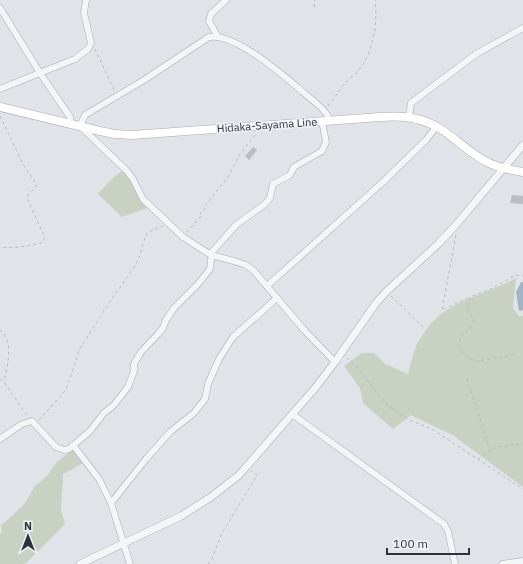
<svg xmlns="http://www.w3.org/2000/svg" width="523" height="564" font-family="'IBM Plex Sans',sans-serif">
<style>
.green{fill:#c8d1c2}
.water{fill:#9fb6c4}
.building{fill:#b8bec4}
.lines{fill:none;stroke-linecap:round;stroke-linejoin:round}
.minor-casing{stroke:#a6acb2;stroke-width:7}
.tertiary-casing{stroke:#a6acb2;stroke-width:8}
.secondary-casing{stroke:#a6acb2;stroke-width:9}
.path{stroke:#b7bbc0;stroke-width:1;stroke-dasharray:3 3;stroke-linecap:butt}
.minor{stroke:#f3f5f7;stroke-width:6}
.tertiary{stroke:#f3f5f7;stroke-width:7}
.secondary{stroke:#fff;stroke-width:8}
.labels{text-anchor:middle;stroke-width:3;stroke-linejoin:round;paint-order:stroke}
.street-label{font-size:11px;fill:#2b343e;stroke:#f0f3f6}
</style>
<rect width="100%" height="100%" fill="#e0e4e8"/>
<g class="green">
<path d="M123,170L132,181L141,201L147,208L122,217L98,194L113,178Z"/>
<path d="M516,278L513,308L519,316H523V487L454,436L411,415L393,429L363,403L360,388L344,366L362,353H374L385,364L408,374C411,364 413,352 418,342C424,332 432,321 441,314C462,298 493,291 516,278Z"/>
<path d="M73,449L77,457L83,463L63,474L61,511L65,524L26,563L23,564H0V534L2,532L1,525L11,517L25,503L35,486L47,476L56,463Z"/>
</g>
<path class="water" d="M521,282H523V310L519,311L516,292Z"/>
<g class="building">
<path d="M253,147L257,150L249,160L245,156Z"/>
<path d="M512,195L523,196V204L510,203Z"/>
</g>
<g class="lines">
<defs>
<g id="minor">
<path d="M0,8L40,73L70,117L71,124"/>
<path d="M218,37L209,21L211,14L226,0"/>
<path d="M0,89L75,59L88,49L91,43L84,13L86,0"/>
<path d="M409,117L411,103L476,54L523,28"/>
<path d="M329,120C328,117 327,114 325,112C320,105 311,99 304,93C284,76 236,33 209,37L144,80L85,115L80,126L127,171L133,179L143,199L183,237L211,255L234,261L246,265L254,271L305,331L335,362"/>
<path d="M267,286L383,182L426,140L436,127"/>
<path d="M292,414L444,524L448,531L455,564"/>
<path d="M0,439L22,424L32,421L56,447L64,450L69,449L90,431L104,413L114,405L128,387L134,371V364L141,352L158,334L163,328L166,320L174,308L198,284L210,269L212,252L236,225L265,204L270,198L273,184L290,175L294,167L322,151L326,142L322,121"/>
<path d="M73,445L99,479L111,503L130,564"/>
<path d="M111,503L146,459L170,432L194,413L205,399L208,384L219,359L233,337L277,298"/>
<path d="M502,564L523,561"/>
</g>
<path id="tertiary" d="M80,564L181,516L211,497L239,475L316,387L335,362L376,303L387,291L438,244L455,226L523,145"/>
<path id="secondary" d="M0,107L100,131L115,134L132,135L380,117C392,116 405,116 417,119C445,125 463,150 487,162C498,168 511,170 523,172"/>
</defs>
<use href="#minor" class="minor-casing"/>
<use href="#tertiary" class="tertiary-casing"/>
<use href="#secondary" class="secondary-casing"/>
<g class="path">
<path d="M314,7L315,0"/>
<path d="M95,49L115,92"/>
<path d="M328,106C334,98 339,91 345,83C349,79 355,75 359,70C373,53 378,22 375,0"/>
<path d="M0,116L24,166L36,183V187L29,194L27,198L45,238L41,243C28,246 13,249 0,247"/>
<path d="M187,232L202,215L200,214L206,208L205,206L228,177L240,154L256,134"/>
<path d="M456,235L442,310L470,297"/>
<path d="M391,296L425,329"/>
<path d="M0,330C15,343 7,365 4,382"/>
<path d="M514,355L478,361C465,359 453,347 463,335C466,331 472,328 473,323C475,317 469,314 468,309C467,305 469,301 470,297L491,289L514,276L523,275"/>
<path d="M347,358L360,370L384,403L409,420L432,429L523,489"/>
<path d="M0,379L4,382L28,417"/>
<path d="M467,379L490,450"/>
<path d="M39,420L66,390L80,348L113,297L134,268L139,258L146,234L150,231L163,226"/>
<path d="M478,459L496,447L523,444"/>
<path d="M208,564L211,561L222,533L257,475L251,471"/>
</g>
<use href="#minor" class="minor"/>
<use href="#tertiary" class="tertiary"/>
<use href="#secondary" class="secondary"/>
</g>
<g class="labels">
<g class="street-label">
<text transform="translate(267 125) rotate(-4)" y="4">Hidaka-Sayama Line</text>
</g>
</g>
<g transform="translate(28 536)" stroke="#f0f3f6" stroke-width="3" paint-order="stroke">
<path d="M0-3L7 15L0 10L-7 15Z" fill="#2b343e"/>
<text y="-6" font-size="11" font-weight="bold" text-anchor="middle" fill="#2b343e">N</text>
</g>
<path d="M387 548v6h82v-6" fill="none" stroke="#2b343e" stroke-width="2"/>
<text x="393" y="548" font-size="12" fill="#2b343e" stroke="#f0f3f6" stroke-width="3" paint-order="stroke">100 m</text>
</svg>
